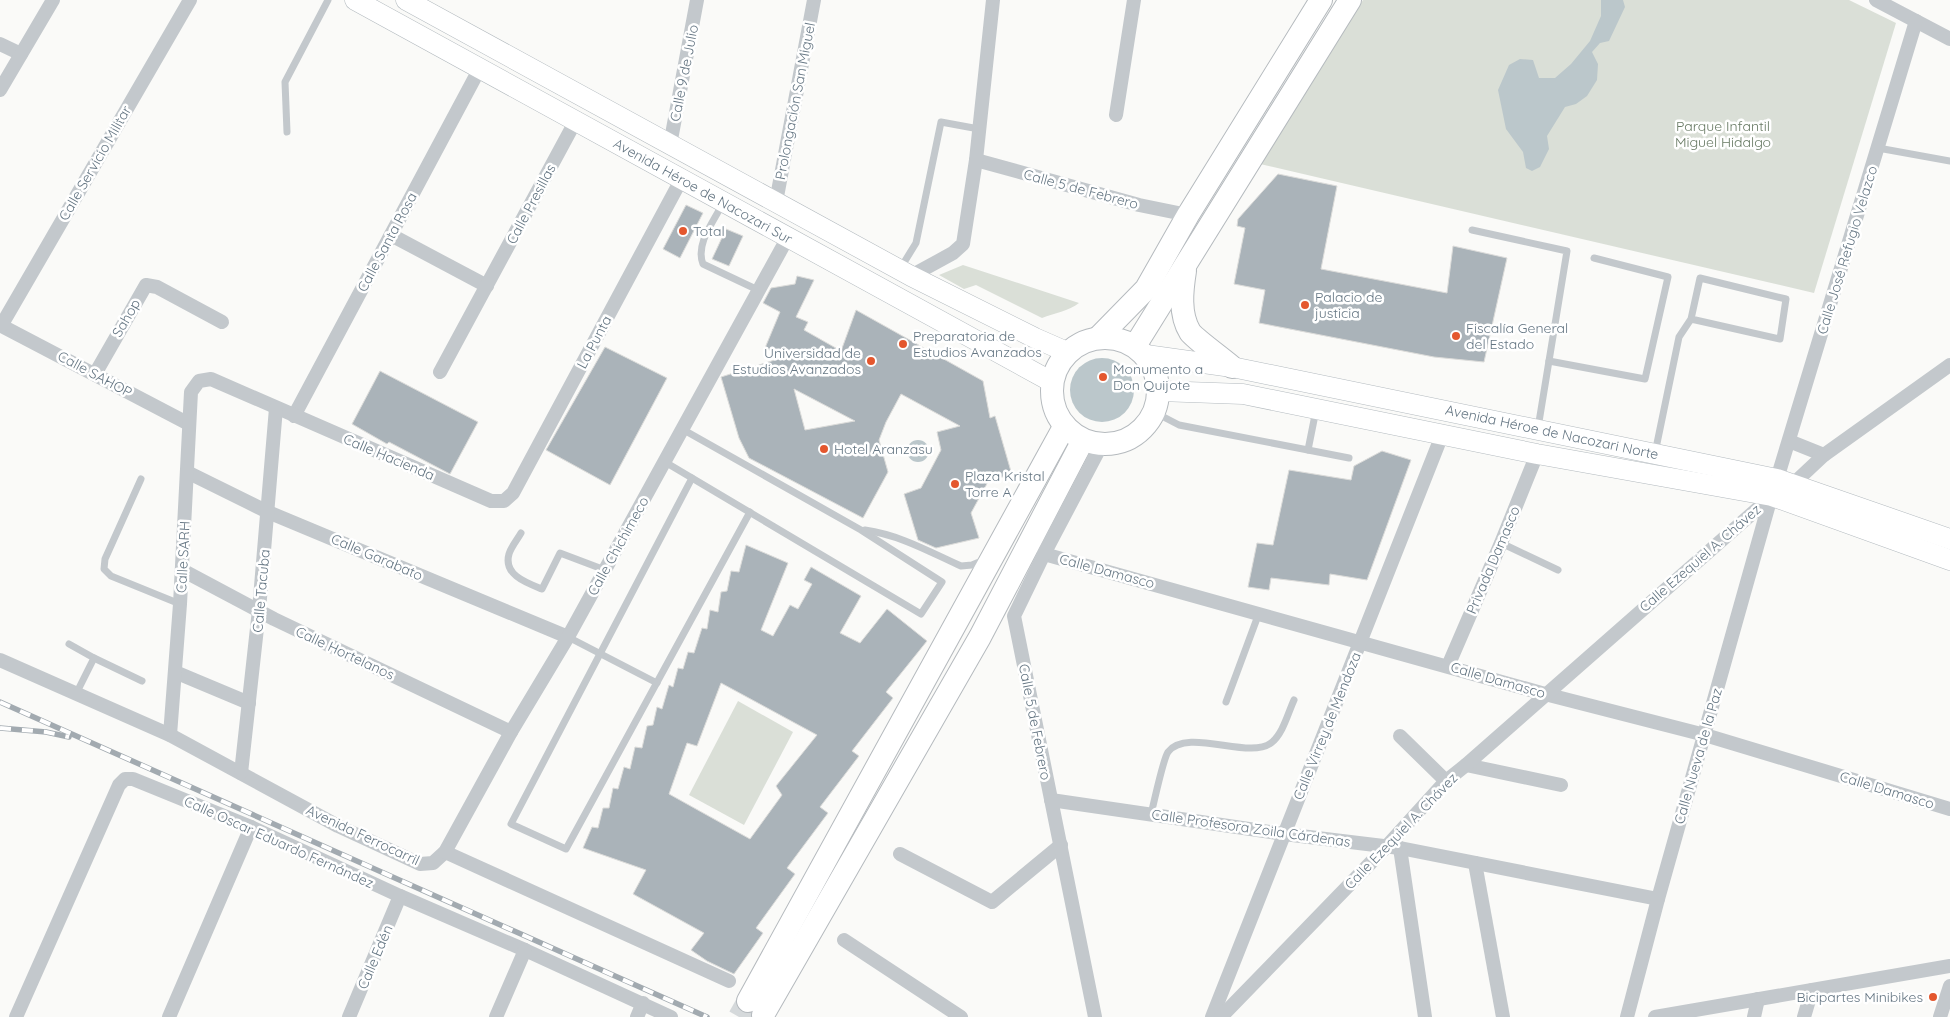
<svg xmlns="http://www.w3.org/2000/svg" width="1950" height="1017" font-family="Quicksand,sans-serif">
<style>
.green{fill:#dadfd7}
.water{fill:#bbc7cb}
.building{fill:#aab3b9;stroke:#dcdcda;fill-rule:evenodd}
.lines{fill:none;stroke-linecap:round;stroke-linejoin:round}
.primary-tunnel{stroke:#d5d9db;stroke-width:22;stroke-dasharray:22 11;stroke-linecap:butt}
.secondary-casing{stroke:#b3babf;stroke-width:21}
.primary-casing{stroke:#b5babe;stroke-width:24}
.service{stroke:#c3c8cc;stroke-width:7}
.minor{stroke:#c3c8cc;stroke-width:14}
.secondary{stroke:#fff;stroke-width:20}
.primary{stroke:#fff;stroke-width:22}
.rail-casing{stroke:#a2aab0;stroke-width:5.5}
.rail{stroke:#fff;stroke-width:4;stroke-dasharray:11;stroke-linecap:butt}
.poi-dot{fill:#e4572e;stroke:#fff;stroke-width:2}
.labels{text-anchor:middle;stroke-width:5;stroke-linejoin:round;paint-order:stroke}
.street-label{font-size:14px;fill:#657683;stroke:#fff}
.park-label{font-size:14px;fill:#687a64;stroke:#fff}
.poi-label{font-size:14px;fill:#657683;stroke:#fff;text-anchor:start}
</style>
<rect width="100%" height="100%" fill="#fafaf8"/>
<g class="green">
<path d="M1363,0H1849L1896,23L1814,293L1260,164Z"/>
<path d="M963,265L1079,303C1069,311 1054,313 1042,318L976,285L964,289L939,275Z"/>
<path d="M738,701L793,732L744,825L689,795Z"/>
</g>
<g class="water">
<path d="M1601,0H1623L1625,7L1609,41L1600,43L1592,52L1598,64L1597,80L1587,96L1576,104L1565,107L1547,136L1549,149L1540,167L1532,171L1526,168L1523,152L1506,129L1498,90L1509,65L1520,59L1533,60L1539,78H1555L1571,64L1590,41L1601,16Z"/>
<circle cx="1102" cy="390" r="32"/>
<circle cx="918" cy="451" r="11"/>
</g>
<g class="building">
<path d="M1278,174L1337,186L1321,269L1447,293L1453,246L1507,258L1484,362L1434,357L1259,323L1265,290L1234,284L1245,228L1237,226L1238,219Z"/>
<path d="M686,205L703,213L680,258L663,249Z"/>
<path d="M726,229L743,236L729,266L712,259Z"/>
<path d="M797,276L814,280L796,317L808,322L804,330L841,351L856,310L983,381L990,418L995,416L1012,475L989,480L971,513L979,538L936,548L918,540L904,494L921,488L941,450L937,432L960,426L901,394L886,422L879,440L888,472L863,518L749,458L739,438L721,377L784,357L765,348L780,312L763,303L771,288L795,284ZM794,389L855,421L805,430Z"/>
<path d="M605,347L667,378L610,485L546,450Z"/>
<path d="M380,371L478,422L450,474L389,442L387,444L352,424Z"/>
<path d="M1382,451L1411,460L1367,580L1330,574L1329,585L1271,578L1269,590L1248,587L1257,543L1273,545L1289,470L1351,480L1354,466Z"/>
<path d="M746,545L788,563L761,630L773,636L790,605L798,609L812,584L804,580L811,567L861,596L840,633L860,643L887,609L927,641L886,692L893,698L852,751L859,756L820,807L828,813L787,868L795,874L756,928L763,933L734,974L707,961L691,950L704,933L633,894L646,870L583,848L592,827L598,828L603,808H609L613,788L618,789L624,767L630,769L635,747L642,748L647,726L653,725L657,707L662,709L669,685L673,687L678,668L683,669L688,652L694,653L702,628L707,629L710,610L718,612L721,592L727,591L731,571L739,572ZM721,683L817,735L776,786L782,795L750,839L669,794L687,743L697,746Z"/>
</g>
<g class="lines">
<path class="primary-tunnel" d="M739,1017L748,1001"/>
<defs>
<g id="secondary">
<path d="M355,0L1052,382"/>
<path d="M406,0L911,276L1035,338L1067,352"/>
<path d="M1146,355L1232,367L1777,479L1950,539"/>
<path d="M1159,391L1243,394L1537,454L1772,496L1950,560"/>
</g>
<g id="primary">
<path d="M1185,271C1182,290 1179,314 1190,332C1195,339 1223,359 1232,367"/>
<path d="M1099,337L1146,289L1188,215L1321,0"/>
<circle cx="1105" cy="391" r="53"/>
<path d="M1135,346L1350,0"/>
<path d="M748,1001L1064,427"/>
<path d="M763,1015L980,637L1083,440"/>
</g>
</defs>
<use href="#secondary" class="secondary-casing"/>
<use href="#primary" class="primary-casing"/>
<g class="service">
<path d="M287,132L285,82L328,0"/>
<path d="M1878,148L1950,161"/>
<path d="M723,203C714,221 695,244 703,264L758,290"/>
<path d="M1472,230L1567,251L1538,428"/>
<path d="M900,269L916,243L941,122L979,129"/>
<path d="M1549,361L1645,379L1668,277L1594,258"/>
<path d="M1316,410L1308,450L1349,458"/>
<path d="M1154,412L1179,425L1308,450"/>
<path d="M1655,453L1679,337L1691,319L1700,278L1786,299L1780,339L1691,319"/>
<path d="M665,462L921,614L942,582L861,530L682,429"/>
<path d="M692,478L511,824L566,849L750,512"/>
<path d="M141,479L105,559L104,569L111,576L180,604"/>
<path d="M865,530C900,535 930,552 961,566L972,565L984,560"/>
<path d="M521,533C517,540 511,547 509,554C503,575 527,583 542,589L560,553L605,570"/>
<path d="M1501,543L1558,570"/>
<path d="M568,637L657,683"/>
<path d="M69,644L94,658L76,694"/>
<path d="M94,658L142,681"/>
<path d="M1226,702L1259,613"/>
<path d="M1151,814C1154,803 1163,759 1168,752C1187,727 1249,760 1271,743C1283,734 1288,713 1294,700"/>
</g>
<g class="minor">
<path d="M1876,0L1950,39"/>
<path d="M0,44L21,54"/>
<path d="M0,90L53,0"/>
<path d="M1116,115L1134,0"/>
<path d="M670,145L697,0"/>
<path d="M976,160L1139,205L1188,215"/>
<path d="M776,202L814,0"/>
<path d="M391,235L487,286"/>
<path d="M911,276L953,253L963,244L976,160L993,0"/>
<path d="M0,325L189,424"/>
<path d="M1,326L190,0"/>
<path d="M440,372L575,122"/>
<path d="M95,374L146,285L157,287L222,322"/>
<path d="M294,416L480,68"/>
<path d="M1789,441L1824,455"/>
<path d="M187,472L268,512L568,637"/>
<path d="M1777,479L1916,21"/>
<path d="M1792,485L1824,455L1950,365"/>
<path d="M1044,554L1545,694L1705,735L1950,809"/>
<path d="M182,570L274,619L511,732"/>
<path d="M0,660L170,735L338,826L420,864L433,863L445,852L511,732L568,637L788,237"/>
<path d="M1448,666L1501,543L1537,454"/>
<path d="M175,672L249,703"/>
<path d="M170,735L180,604L191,392L199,381L211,379L491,501H504L513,493L681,180"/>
<path d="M1400,736L1446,781"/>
<path d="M1466,765L1561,785"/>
<path d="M241,773L259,610L276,408"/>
<path d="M1051,800L1284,834L1400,848L1658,899"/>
<path d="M1400,848L1425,1017"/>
<path d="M445,852L729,981"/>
<path d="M900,854L992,902L1061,845"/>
<path d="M1475,863L1503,1017"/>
<path d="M844,940L961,1017"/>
<path d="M16,1017L119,785L125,779H133L251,827L400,896L525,950L671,1017"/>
<path d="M169,1017L251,827"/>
<path d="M349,1017L400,896"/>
<path d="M496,1017L525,950"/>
<path d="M637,1017L643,1003"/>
<path d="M1095,1017L1014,616L1044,554L1102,444"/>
<path d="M1212,1017L1442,435"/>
<path d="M1221,1017L1387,846L1446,781L1466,765L1772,496"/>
<path d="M1627,1017L1658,899L1771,497"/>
<path d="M1655,1017L1950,966"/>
<path d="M1754,1017L1758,999"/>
<path d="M1804,1017L1812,990"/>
<path d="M1940,1017L1950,986"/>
</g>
<use href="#secondary" class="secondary"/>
<use href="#primary" class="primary"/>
<defs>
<g id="rail">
<path d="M0,702L707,1017"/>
<path d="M0,728L46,732L69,737"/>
</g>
</defs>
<use href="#rail" class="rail-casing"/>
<use href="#rail" class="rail"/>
</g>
<g class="poi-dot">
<circle cx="683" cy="231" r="5"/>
<circle cx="1305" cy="305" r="5"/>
<circle cx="1456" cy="336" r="5"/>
<circle cx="903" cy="344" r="5"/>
<circle cx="871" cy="361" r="5"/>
<circle cx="1103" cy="377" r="5"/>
<circle cx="824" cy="449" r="5"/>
<circle cx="955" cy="484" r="5"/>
<circle cx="1933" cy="997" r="5"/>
</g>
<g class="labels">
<g class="street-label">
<text transform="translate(684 73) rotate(-79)" y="5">Calle 9 de Julio</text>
<text transform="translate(795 101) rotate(-79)" y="5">Prolongación San Miguel</text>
<text transform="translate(95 163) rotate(-60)" y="5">Calle Servicio Militar</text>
<text transform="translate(1081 189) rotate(15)" y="5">Calle 5 de Febrero</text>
<text transform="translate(703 191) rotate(29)" y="5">Avenida Héroe de Nacozari Sur</text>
<text transform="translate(531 204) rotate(-62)" y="5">Calle Presillas</text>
<text transform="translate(387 242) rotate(-62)" y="5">Calle Santa Rosa</text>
<text transform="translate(1847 250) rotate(-73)" y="5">Calle José Refugio Velazco</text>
<text transform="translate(126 318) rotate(-60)" y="5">Sahop</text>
<text transform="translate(594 342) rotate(-62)" y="5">La Punta</text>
<text transform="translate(95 374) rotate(28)" y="5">Calle SAHOP</text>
<text transform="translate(1552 432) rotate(12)" y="5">Avenida Héroe de Nacozari Norte</text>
<text transform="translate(389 457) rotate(23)" y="5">Calle Hacienda</text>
<text transform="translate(618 546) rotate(-61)" y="5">Calle Chichimeco</text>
<text transform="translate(183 557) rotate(-87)" y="5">Calle SARH</text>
<text transform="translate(377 557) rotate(23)" y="5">Calle Garabato</text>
<text transform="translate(1700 558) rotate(-41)" y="5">Calle Ezequiel A. Chávez</text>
<text transform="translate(1493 560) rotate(-67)" y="5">Privada Damasco</text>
<text transform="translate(1107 571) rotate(15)" y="5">Calle Damasco</text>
<text transform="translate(261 591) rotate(-85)" y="5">Calle Tacuba</text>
<text transform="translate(345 653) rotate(25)" y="5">Calle Hortelanos</text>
<text transform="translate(1498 680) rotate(16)" y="5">Calle Damasco</text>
<text transform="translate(1035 722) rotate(79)" y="5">Calle 5 de Febrero</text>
<text transform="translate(1327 726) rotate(-68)" y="5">Calle Virrey de Mendoza</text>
<text transform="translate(1698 756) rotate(-74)" y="5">Calle Nueva de la Paz</text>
<text transform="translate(1887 790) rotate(17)" y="5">Calle Damasco</text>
<text transform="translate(1251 828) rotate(8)" y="5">Calle Profesora Zoila Cárdenas</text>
<text transform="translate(1401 831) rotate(-46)" y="5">Calle Ezequiel A. Chávez</text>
<text transform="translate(363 835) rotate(25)" y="5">Avenida Ferrocarril</text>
<text transform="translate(279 842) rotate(24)" y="5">Calle Oscar Eduardo Fernández</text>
<text transform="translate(375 957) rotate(-67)" y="5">Calle Edén</text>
</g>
<g class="park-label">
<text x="1723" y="131">Parque Infantil<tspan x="1723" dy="16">Miguel Hidalgo</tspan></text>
</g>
<g class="poi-label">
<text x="693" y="236">Total</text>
<text x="1315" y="302">Palacio de<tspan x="1315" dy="16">justicia</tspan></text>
<text x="1466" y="333">Fiscalía General<tspan x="1466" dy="16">del Estado</tspan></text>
<text x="913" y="341">Preparatoria de<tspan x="913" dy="16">Estudios Avanzados</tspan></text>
<text x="861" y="358" text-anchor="end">Universidad de<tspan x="861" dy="16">Estudios Avanzados</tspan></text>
<text x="1113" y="374">Monumento a<tspan x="1113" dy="16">Don Quijote</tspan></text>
<text x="834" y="454">Hotel Aranzasu</text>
<text x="965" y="481">Plaza Kristal<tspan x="965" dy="16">Torre A</tspan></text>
<text x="1923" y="1002" text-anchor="end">Bicipartes Minibikes</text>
</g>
</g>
</svg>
